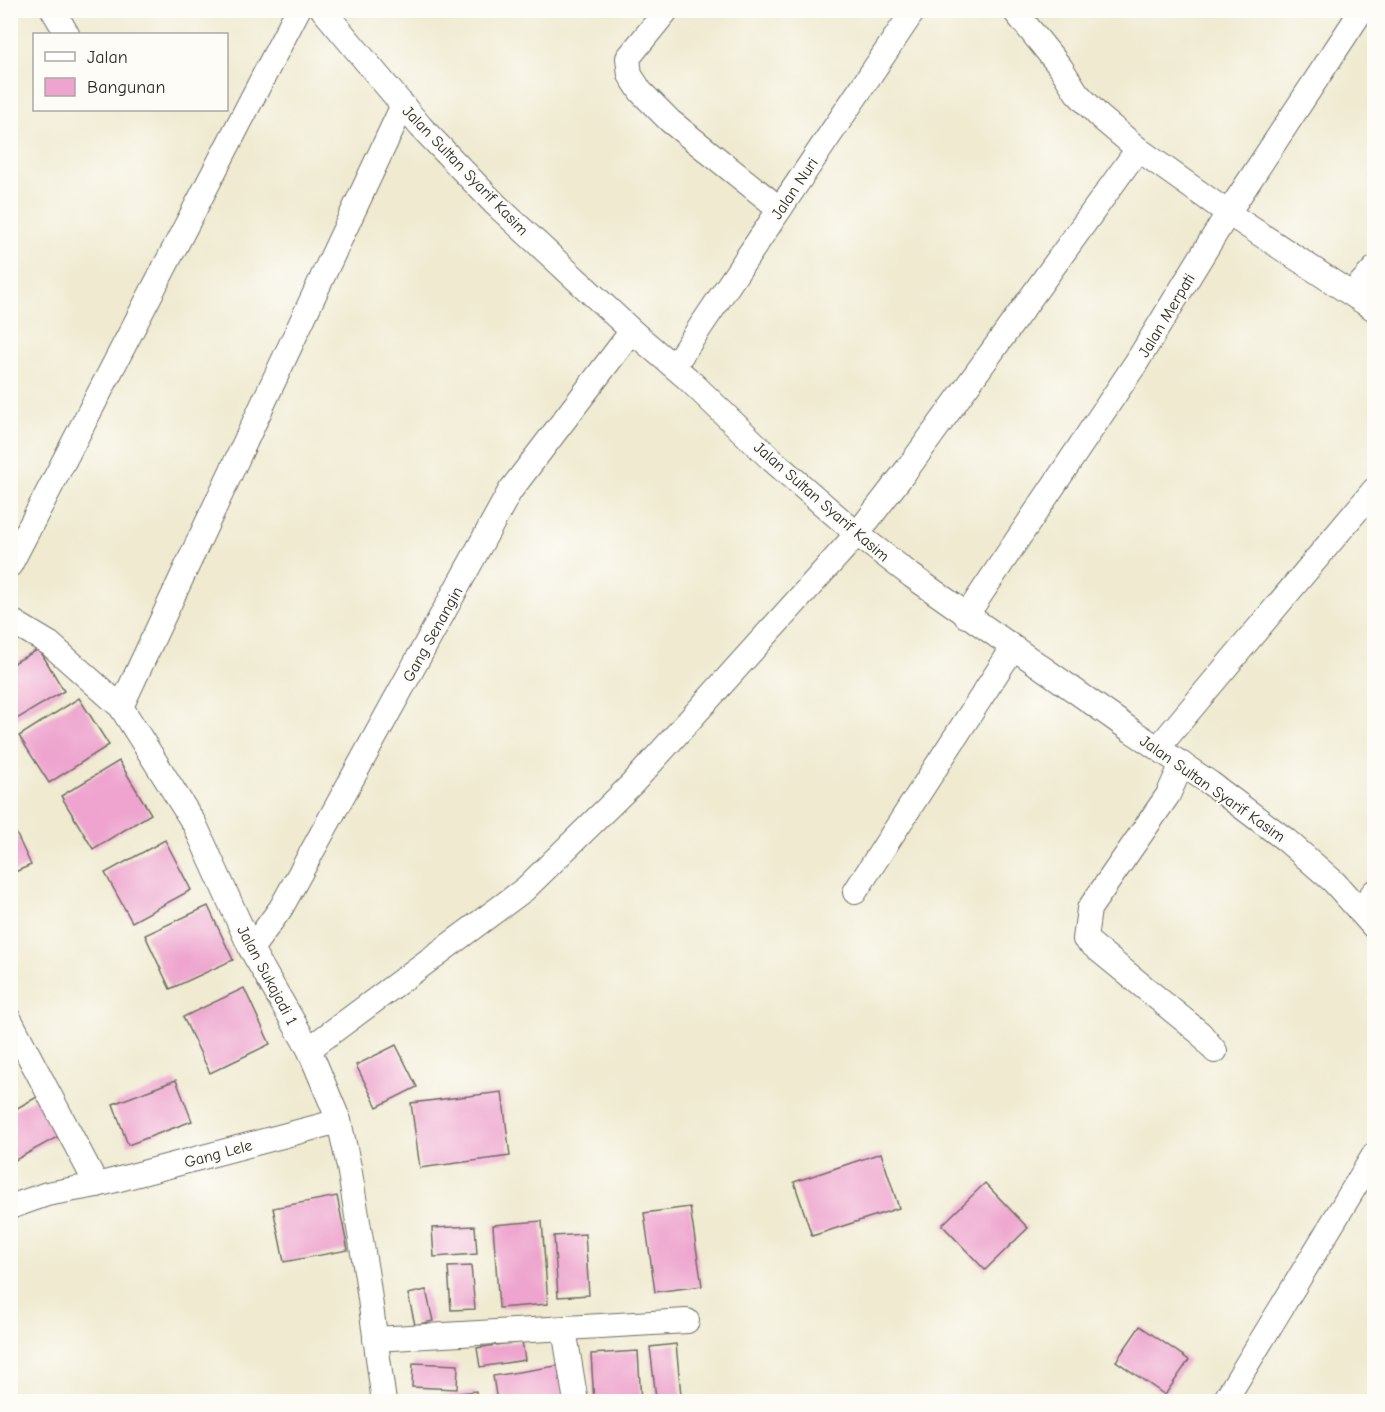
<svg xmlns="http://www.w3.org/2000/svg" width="1385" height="1412" font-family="'Comic Neue',sans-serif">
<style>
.building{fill:#eea4ce}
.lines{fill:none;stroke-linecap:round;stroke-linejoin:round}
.minor-casing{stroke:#706e65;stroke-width:26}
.minor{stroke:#fff;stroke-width:24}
.labels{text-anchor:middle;stroke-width:4.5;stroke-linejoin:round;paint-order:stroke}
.street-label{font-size:16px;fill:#2b2b2b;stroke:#fdfcf7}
</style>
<rect width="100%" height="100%" fill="#fdfcf7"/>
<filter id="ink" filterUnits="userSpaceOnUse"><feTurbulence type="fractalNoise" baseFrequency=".0167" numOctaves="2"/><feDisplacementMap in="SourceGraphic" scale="12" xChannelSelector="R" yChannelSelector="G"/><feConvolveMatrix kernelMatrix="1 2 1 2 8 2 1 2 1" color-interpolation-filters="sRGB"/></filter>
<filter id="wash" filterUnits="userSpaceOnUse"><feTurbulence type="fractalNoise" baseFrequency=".008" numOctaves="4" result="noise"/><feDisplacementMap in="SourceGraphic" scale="24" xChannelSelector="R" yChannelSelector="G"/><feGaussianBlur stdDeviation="1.35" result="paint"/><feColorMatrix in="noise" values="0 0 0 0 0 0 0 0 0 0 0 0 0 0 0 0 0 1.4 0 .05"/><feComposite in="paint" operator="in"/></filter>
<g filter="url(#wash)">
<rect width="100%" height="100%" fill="#efead0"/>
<g id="blocks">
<g class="building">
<path d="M39,649L64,691L10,723V665Z"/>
<path d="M79,698L109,745L49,783L19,736Z"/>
<path d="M119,761L151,814L93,849L61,796Z"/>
<path d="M10,820L31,865L10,874Z"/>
<path d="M165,840L191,890L132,922L105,873Z"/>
<path d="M208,906L233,960L170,989L145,935Z"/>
<path d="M244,988L270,1044L210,1073L183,1017Z"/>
<path d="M396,1045L417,1087L377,1107L356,1065Z"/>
<path d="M176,1080L192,1121L128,1145L113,1104Z"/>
<path d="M502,1092L510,1156L420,1168L411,1103Z"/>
<path d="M37,1097L59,1136L10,1163V1112Z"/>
<path d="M881,1153L899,1208L812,1236L794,1182Z"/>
<path d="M985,1183L1028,1228L985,1270L942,1225Z"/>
<path d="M337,1196L348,1250L284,1262L273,1208Z"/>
<path d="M690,1207L702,1286L655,1292L644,1213Z"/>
<path d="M542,1221L548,1304L499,1308L493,1225Z"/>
<path d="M475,1226L477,1254L434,1257L432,1228Z"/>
<path d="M585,1234L589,1295L558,1297L554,1236Z"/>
<path d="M471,1266L475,1309L451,1310L448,1267Z"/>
<path d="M426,1290L433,1321L415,1325L408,1294Z"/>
<path d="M1140,1326L1189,1360L1165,1395L1116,1361Z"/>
<path d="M522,1341L525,1360L480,1367L477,1348Z"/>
<path d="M676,1344L681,1395L656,1398L650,1347Z"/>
<path d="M638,1351L641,1402H594L591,1354Z"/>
<path d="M413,1363L458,1365L457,1389L412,1387Z"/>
<path d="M562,1365L568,1402H497L493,1376Z"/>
<path d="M476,1391L477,1402H410L409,1399Z"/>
</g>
</g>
</g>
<g filter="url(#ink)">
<use href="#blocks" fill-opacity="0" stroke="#706e65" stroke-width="1.5"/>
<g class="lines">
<defs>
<g id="minor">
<path d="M53,10L67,34"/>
<path d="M323,10L421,127L495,204L632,331L688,379L772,460L857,534L912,576L1132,731L1210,783L1286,840L1334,882L1374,927"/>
<path d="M667,10L628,58L630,75L641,92L670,121L780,209"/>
<path d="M1014,10L1061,68L1077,93L1100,117L1138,149L1228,213L1374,309"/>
<path d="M1352,293L1374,269"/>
<path d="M674,366L914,10"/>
<path d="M10,565L298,10"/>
<path d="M966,616L1136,363L1228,213L1362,10"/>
<path d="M10,620L50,644L121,707L195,825L251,949L309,1049L339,1121L349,1167L367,1277L384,1402"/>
<path d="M121,707L403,105"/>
<path d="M1158,748L1374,490"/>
<path d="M1182,764L1168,795L1089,909L1085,939L1200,1033L1215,1051"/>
<path d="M855,892L1013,648"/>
<path d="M1359,910L1374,892"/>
<path d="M251,949L281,908L510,491L632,331"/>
<path d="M10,1020L97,1185"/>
<path d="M309,1049L525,889L632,784L857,534L908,468L1138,149"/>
<path d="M10,1207L47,1194L97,1185L339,1121"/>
<path d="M564,1329L576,1402"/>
<path d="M375,1339L687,1321"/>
<path d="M1224,1402L1374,1155"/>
</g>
</defs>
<use href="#minor" class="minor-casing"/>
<use href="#minor" class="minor"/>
</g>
</g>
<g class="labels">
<g class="street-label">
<text transform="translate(466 170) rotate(46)" y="6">Jalan Sultan Syarif Kasim</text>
<text transform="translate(794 188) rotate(-56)" y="6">Jalan Nuri</text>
<text transform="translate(1166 315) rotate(-59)" y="6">Jalan Merpati</text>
<text transform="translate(822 501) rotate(41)" y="6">Jalan Sultan Syarif Kasim</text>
<text transform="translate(432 634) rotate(-61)" y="6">Gang Senangin</text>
<text transform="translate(1213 788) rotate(35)" y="6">Jalan Sultan Syarif Kasim</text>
<text transform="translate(268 975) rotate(62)" y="6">Jalan Sukajadi 1</text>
<text transform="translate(218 1153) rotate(-15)" y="6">Gang Lele</text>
</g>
</g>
<rect width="1385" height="1412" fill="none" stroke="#fdfcf7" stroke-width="36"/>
<rect x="33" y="33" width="195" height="78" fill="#fdfcf7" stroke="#a9a8a5" stroke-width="1.5"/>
<rect x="45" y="52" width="30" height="9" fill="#ffffff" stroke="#a9a8a5" stroke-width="1.5"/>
<text x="87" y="63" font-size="18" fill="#2b2b2b">Jalan</text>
<rect x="45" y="78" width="30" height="18" fill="#eea4ce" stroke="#a9a8a5" stroke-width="1.5"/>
<text x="87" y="93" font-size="18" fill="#2b2b2b">Bangunan</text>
</svg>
